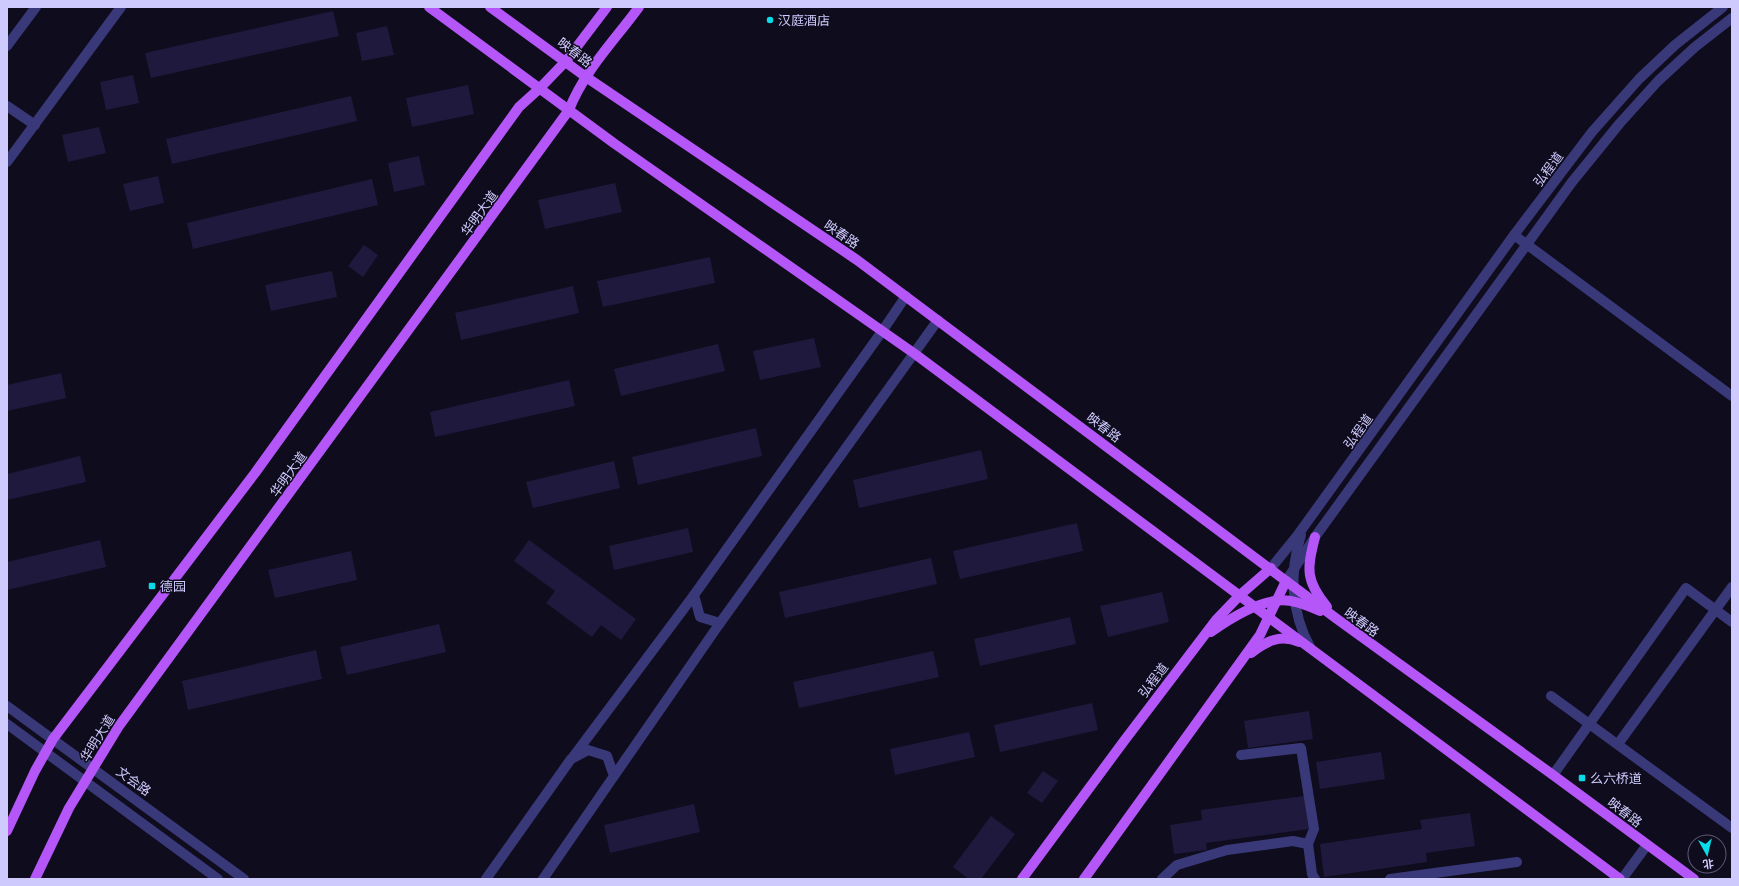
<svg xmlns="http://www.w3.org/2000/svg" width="1739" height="886" font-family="Raleway,'Noto Sans SC',sans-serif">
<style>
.building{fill:#1f193d}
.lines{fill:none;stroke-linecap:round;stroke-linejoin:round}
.minor{stroke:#39397a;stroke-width:10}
.major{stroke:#b556f8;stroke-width:10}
.poi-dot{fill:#0adbe9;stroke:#0f0c1d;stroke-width:1.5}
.labels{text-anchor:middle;stroke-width:3;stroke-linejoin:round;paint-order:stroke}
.poi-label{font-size:13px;fill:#cecafd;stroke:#0f0c1d;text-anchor:start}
.street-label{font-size:13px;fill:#cecafd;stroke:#0f0c1d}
</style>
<rect width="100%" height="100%" fill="#0f0c1d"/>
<g class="building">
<path d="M333,11L339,36L151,78L145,53Z"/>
<path d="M387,26L394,55L362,61L356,33Z"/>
<path d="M133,75L139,103L106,110L100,82Z"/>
<path d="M468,85L474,114L412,127L406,98Z"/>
<path d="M351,96L357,121L172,164L166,139Z"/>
<path d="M99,127L106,153L68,162L62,135Z"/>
<path d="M419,156L425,185L394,192L388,163Z"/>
<path d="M158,176L164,203L130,211L123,184Z"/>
<path d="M372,179L378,205L193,249L187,223Z"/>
<path d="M615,183L622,212L545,229L538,200Z"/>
<path d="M364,245L378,255L363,277L348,266Z"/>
<path d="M710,257L715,283L603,307L597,281Z"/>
<path d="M332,271L337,297L271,311L265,285Z"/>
<path d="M573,286L579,313L461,340L455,313Z"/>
<path d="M814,338L821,367L760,380L753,351Z"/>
<path d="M718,344L725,371L621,396L614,369Z"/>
<path d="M61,373L66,398L7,411V385Z"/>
<path d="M569,380L575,406L435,437L430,412Z"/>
<path d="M756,428L762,456L638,485L632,457Z"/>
<path d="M981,450L988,479L859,508L853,480Z"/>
<path d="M80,456L86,482L7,500V474Z"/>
<path d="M614,461L620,488L533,508L526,482Z"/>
<path d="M1077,523L1083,551L960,579L953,551Z"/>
<path d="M688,528L693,552L614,570L609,546Z"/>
<path d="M100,540L106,567L7,590V562Z"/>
<path d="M529,540L636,619L621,640L601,625L592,637L546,603L555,591L514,561Z"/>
<path d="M351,551L357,580L275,598L268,570Z"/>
<path d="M931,558L937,584L785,618L779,592Z"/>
<path d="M1162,592L1169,622L1108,637L1100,606Z"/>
<path d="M1070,617L1076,644L980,666L974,639Z"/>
<path d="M439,624L446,652L347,675L340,647Z"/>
<path d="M316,650L322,679L188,710L182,681Z"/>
<path d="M933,651L939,677L799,708L793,682Z"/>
<path d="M1092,703L1098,730L1000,752L994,725Z"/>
<path d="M1309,711L1313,739L1248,748L1244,721Z"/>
<path d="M969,732L975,757L895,775L890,749Z"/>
<path d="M1381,752L1385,779L1320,789L1316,762Z"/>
<path d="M1043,771L1058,781L1042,803L1027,793Z"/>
<path d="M1304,796L1309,829L1206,843L1207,850L1174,854L1170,825L1202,820L1201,810Z"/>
<path d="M694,804L700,832L610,853L604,825Z"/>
<path d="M1470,813L1475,846L1426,853L1427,862L1324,877L1320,844L1422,829L1420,820Z"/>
<path d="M991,816L1015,834L981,879H969L953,867Z"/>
</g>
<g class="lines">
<g class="minor">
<path d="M7,46L36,7"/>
<path d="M7,106L35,125"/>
<path d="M7,162L121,7"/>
<path d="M1514,235L1732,396"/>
<path d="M906,296L883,330L694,595L700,617L720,623L938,320"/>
<path d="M1301,535C1289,572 1291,612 1310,647"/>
<path d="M1271,568L1297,536L1514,235L1592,132L1639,79L1675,45L1723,7"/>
<path d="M1286,581L1315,537L1572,182L1620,123L1658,81L1695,47L1732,18"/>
<path d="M1551,696L1732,828"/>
<path d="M7,706L244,879"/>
<path d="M7,724L218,879"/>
<path d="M1618,744L1732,587"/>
<path d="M1241,755L1301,748L1314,829L1308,844L1312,874L1315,879"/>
<path d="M573,757L694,595"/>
<path d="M1553,775L1686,588L1732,622"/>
<path d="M614,776L720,623"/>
<path d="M486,879L571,759L588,750L607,756L614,776L543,879"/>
<path d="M1162,879L1177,865L1227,850L1293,841L1308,844"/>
<path d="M1390,879L1517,862"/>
<path d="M1622,879L1647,845"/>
</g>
<g class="major">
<path d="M429,7L615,144L915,354L1620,879"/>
<path d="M490,7L586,77L857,260L1337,619L1553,775L1694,879"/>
<path d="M1315,537C1307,569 1305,580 1327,607"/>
<path d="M1211,632C1228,620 1254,604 1275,601C1290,598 1306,605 1320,611"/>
<path d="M1251,653C1266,641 1281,634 1299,642"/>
<path d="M7,831L35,771L53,739L255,473L519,107L540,88L566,61L607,7"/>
<path d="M35,879L69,808L119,726L569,110C584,71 615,40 639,7"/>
<path d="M1022,879L1124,741L1216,620L1240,595L1271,568"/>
<path d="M1084,879L1260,635L1286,581"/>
</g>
</g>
<g class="poi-dot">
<circle cx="770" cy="20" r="4"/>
<rect x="148" y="582" width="8" height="8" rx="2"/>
<rect x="1578" y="774" width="8" height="8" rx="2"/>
</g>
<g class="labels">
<g class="poi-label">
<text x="778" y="25">汉庭酒店</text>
<text x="160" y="591">德园</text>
<text x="1590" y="783">么六桥道</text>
</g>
<g class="street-label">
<text transform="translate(575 52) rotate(37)" y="5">映春路</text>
<text transform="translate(1548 169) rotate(-53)" y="5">弘程道</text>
<text transform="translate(479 213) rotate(-54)" y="5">华明大道</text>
<text transform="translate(842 234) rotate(34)" y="5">映春路</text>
<text transform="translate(1104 427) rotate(37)" y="5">映春路</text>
<text transform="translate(1358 431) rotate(-54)" y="5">弘程道</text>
<text transform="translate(288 474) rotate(-54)" y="5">华明大道</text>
<text transform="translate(1362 622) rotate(36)" y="5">映春路</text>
<text transform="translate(1153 680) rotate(-53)" y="5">弘程道</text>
<text transform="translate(97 738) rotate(-58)" y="5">华明大道</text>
<text transform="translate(134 781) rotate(36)" y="5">文会路</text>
<text transform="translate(1625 812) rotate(37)" y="5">映春路</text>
</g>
</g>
<rect width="1739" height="886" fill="none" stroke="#cecafd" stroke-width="16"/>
<g transform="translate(1707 854) rotate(172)"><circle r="19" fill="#0f0c1d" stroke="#5b5877"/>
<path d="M0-3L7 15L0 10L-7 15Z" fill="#0adbe9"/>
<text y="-6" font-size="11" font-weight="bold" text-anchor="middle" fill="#cecafd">北</text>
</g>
</svg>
